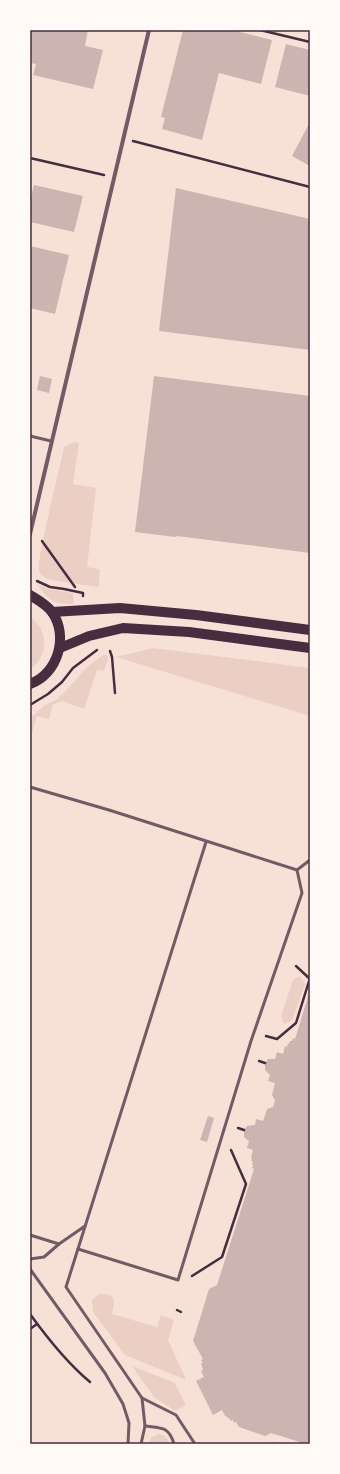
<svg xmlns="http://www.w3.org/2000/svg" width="340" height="1474" font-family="Manrope,sans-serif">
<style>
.green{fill:#ebcfc5}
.building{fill:#ccb4b1}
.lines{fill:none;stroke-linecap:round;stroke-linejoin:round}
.path{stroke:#4a2c40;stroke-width:2.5}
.service{stroke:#755966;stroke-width:3}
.minor{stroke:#755966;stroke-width:4}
.primary{stroke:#4a2c40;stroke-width:10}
.neatline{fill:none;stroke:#4a2c40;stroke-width:1.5}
</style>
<rect width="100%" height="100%" fill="#f7e1d7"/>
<g class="green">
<path d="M76,442L79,443L73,484L96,488L87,567L100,569L99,587L50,580C45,578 40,575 39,570C36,562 61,463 64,447L69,444Z"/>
<path d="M37,584L49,589L73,593L74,604C53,605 48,599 37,584Z"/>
<path d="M30,617C49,629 49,657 30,669Z"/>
<path d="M153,648L310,668V716L116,657Z"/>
<path d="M103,655H107L108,659L104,671L97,670L84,709L62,701L53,705L49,719L37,716L30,739V718L45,705L56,700L64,693L87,667Z"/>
<path d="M300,976L305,984L292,1020L284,1024L281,1016L293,980Z"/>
<path d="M99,1294C117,1293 115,1301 112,1314L157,1327L161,1315L174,1320L168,1340L186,1380L125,1355L93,1312L92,1302L93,1299Z"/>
<path d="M132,1366L175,1383L186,1405L175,1411L154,1397Z"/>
<path d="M159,1434C164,1435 168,1438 169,1444H148L152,1437Z"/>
</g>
<g class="building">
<path d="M30,30H88L85,46L103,50L93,89L33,75L36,64L30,63Z"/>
<path d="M183,30H232L272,40L261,84L219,73L202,140L162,129L165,118L161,117Z"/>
<path d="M286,44L310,50V96L275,87Z"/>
<path d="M310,122V166L292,156Z"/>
<path d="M34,185L83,196L74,232L30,222V202Z"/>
<path d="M176,188L310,219V350L159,331Z"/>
<path d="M30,246L69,255L55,314L30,308Z"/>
<path d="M40,376L52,379L49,393L37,390Z"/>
<path d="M154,376L310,396V553L177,536L175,537L135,532Z"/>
<path d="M310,990V1444H306L271,1433L265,1436L239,1427L236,1422L234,1423L233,1420L231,1421L229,1418H228L226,1416H225L222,1410L213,1415L196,1381L204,1377L201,1371L203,1370L201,1363H203L201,1360L203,1359L193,1341L209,1289L217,1285L254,1169L252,1168L253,1165L252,1164L253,1161H251L252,1157H251L253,1150L247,1148L249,1141L244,1137V1130L247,1126L255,1125L256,1119L263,1121L267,1109L273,1107L275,1100L272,1095L275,1083L268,1081L270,1075L265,1070V1063L268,1059H275L277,1052L283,1054L285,1046L287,1047L288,1043L289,1044L290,1041H292L293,1038L295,1039Z"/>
<path d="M208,1116L214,1118L207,1142L200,1140Z"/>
</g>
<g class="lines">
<g class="path">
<path d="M260,30L310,42"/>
<path d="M133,141L310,187"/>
<path d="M30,158L104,175"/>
<path d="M42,541L75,587"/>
<path d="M37,581L50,587L64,589L83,593V596"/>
<path d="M110,651L112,657L115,693"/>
<path d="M30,705L48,694L62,682L73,668L97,650"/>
<path d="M296,966L310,979"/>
<path d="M266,1036L277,1039L296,1023L310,978"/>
<path d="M259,1061L265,1063"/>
<path d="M238,1128L244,1130"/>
<path d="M192,1276L222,1257L246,1184L231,1150"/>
<path d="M177,1310L181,1312"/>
<path d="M30,1314C48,1339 66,1362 90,1382"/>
<path d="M30,1329L37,1324"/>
<path d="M271,1444H276"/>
</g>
<g class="service">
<path d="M30,436L51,441"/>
<path d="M30,787L109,810L297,870"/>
<path d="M30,1235L59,1244L85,1226"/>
<path d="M78,1249L178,1280L251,1041L302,893L297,870L310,860"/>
<path d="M30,1259L44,1257L59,1244"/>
<path d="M30,1269L105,1373L123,1404L129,1423L128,1444"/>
<path d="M142,1398L176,1415L195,1444"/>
<path d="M145,1426C161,1428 169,1426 174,1444"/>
<path d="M141,1444L145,1426L142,1398L66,1287L206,842"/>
</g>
<path class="minor" d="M30,534L149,30"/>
<g class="primary">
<path d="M30,595C38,600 46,604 52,612C69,636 58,674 30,684"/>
<path d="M52,612L120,608L196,615L310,630"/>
<path d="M60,648L89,636L123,628L189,632L310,648"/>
</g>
</g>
<rect width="340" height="1474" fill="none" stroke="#fffaf5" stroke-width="62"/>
<rect x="31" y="31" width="278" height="1412" class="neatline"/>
</svg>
